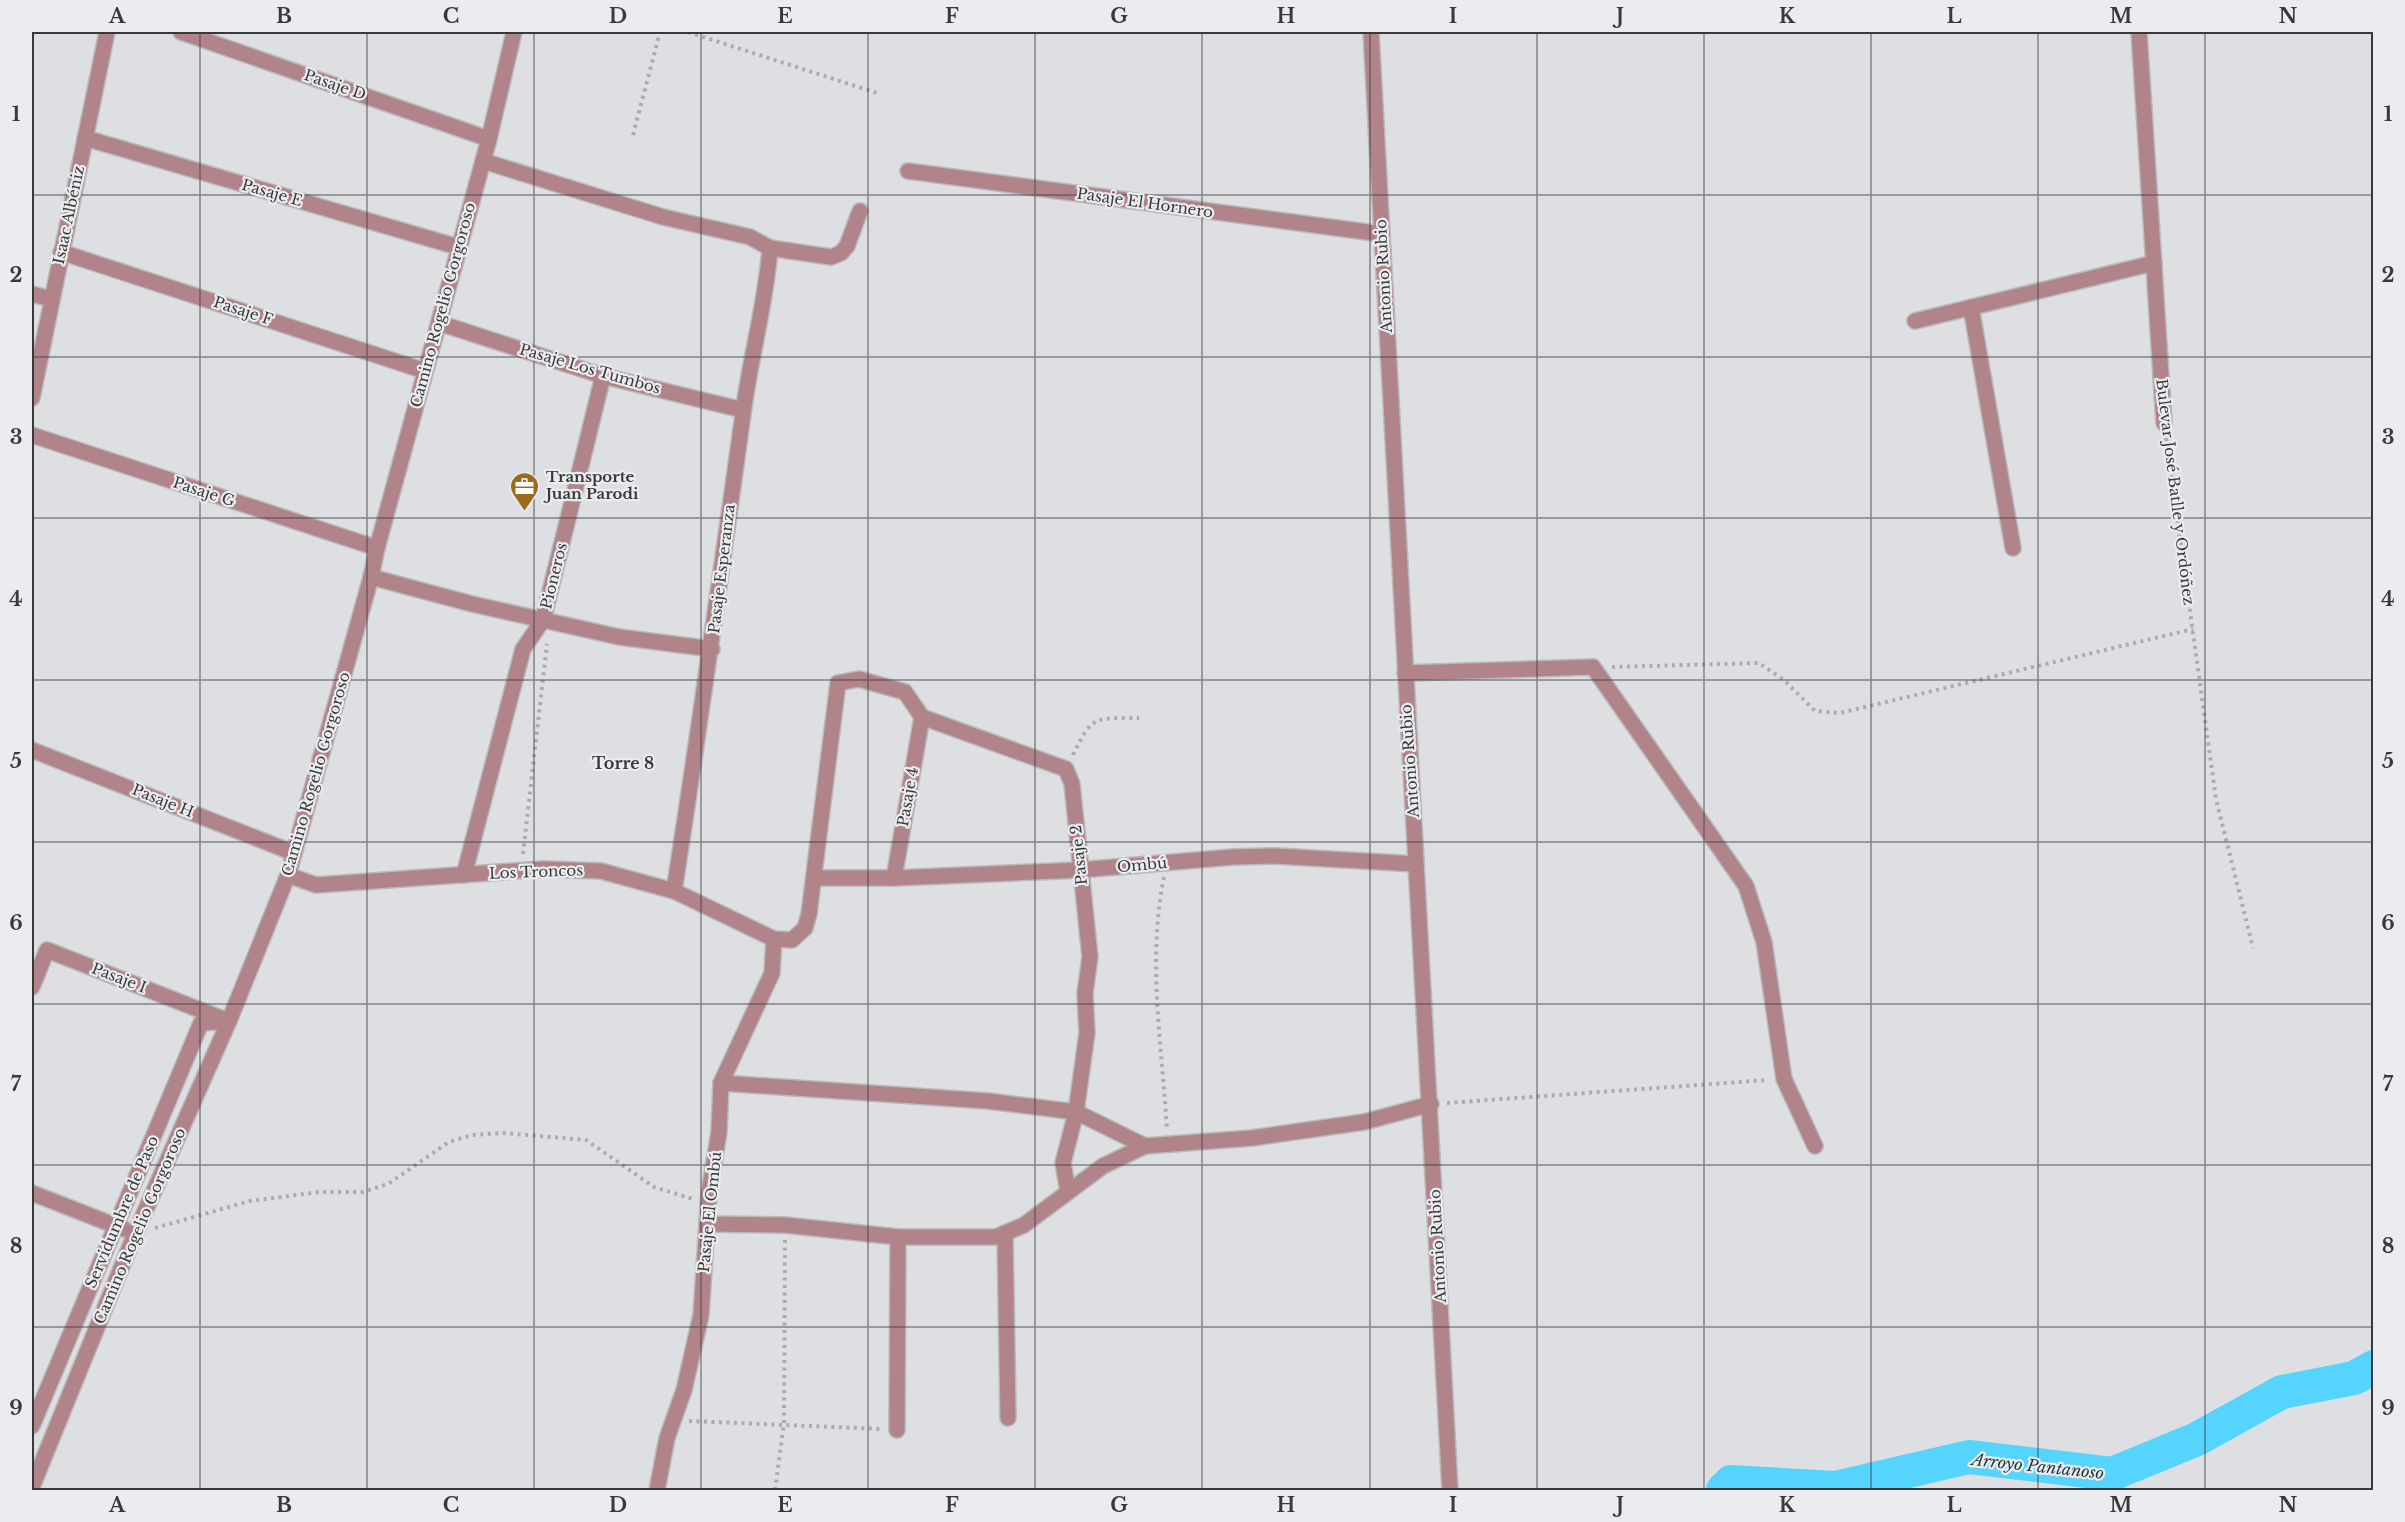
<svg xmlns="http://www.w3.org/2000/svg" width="2405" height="1522" font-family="'Libre Baskerville',serif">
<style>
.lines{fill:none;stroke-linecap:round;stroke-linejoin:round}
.river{stroke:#55d4fd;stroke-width:34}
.minor-casing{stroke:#b9babe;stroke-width:18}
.path{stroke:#abacb0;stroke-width:4;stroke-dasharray:3 4.5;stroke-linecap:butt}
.minor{stroke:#b1848a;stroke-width:15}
.grid{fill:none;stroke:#38393b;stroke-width:1.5;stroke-opacity:0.55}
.labels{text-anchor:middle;stroke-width:4.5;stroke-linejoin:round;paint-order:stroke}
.street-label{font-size:15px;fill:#38393b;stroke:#ebecf0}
.poi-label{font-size:15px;font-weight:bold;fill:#38393b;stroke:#ebecf0;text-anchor:start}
.neighbourhood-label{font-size:16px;font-weight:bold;fill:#38393b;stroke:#ebecf0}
.water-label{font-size:16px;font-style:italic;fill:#1e343b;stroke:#ebecf0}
.neatline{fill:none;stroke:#38393b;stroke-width:2}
.grid-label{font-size:20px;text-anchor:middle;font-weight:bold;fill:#38393b}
</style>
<rect width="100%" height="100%" fill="#dddfe3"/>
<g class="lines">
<path class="river" d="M1723,1490L1731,1482L1835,1488L1969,1457L2112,1474L2197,1439L2282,1392L2354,1378L2374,1367"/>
<defs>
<g id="minor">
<path d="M181,32L489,139"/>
<path d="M1371,32L1450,1490"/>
<path d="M2139,32L2164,423"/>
<path d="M85,138L458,247"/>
<path d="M483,161L663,217L750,237L770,248L831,257L841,253L847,246L860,211"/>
<path d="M908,171L1382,234"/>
<path d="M61,252L425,371"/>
<path d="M32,294L51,299"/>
<path d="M1971,307L2013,548"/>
<path d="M1915,321L2154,263"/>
<path d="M439,323L603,376L743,410"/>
<path d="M32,398L107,32"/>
<path d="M32,435L377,548"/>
<path d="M371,577L472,604L619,637L712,649"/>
<path d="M1405,673L1593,667L1746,886L1764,942L1784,1079L1815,1146"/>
<path d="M32,750L294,853"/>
<path d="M288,875L316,885L544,869L601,871L674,891L774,939L792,940L805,928L809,914L838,683L859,679L905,692L922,717L1066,769L1072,784L1090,957L1085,993L1087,1033L1076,1112L1063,1163L1068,1192"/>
<path d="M464,875L523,649L543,620L603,376"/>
<path d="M814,878H894L1080,870L1233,857L1276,856L1416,864"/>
<path d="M894,878L922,717"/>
<path d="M674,891C699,732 721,573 743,414C750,358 766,304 770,248"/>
<path d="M32,987L47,950L223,1019"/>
<path d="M721,1083L988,1101L1076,1112L1145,1146"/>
<path d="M32,1193L124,1229"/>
<path d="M707,1224L785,1225L898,1237H996L1024,1225L1103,1166L1145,1146L1252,1138L1364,1122L1431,1104"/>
<path d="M1005,1233L1008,1418"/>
<path d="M32,1426L201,1023L229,1021"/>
<path d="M897,1430L898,1237"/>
<path d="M32,1487L135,1234L229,1021L288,875L371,577L377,548L489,139L514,32"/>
<path d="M657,1490L667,1438L684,1390L701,1315L709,1193L719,1132L721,1083L772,973L774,939"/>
</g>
</defs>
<use href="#minor" class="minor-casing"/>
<g class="path">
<path d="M688,32L877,93"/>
<path d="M633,135L660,32"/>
<path d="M2166,438L2216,799L2253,948"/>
<path d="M1612,667L1759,663L1784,680L1815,711L1840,713L2193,629"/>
<path d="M1073,755C1093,713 1095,719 1139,718"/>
<path d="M523,854L547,644"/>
<path d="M1164,877C1147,960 1162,1046 1167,1130"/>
<path d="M1447,1103L1768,1080"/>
<path d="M155,1228L250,1201L319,1192H363L388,1184L449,1142L472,1135L504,1133L586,1140L654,1187L693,1199"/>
<path d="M689,1421L882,1429"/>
<path d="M775,1490L784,1423L785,1240"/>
</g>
<use href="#minor" class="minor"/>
</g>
<path class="grid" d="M200,32V1490M367,32V1490M534,32V1490M701,32V1490M868,32V1490M1035,32V1490M1202,32V1490M1370,32V1490M1537,32V1490M1704,32V1490M1871,32V1490M2038,32V1490M2205,32V1490M32,195H2374M32,357H2374M32,518H2374M32,680H2374M32,842H2374M32,1004H2374M32,1165H2374M32,1327H2374"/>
<defs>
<symbol id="office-pin" viewBox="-11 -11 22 30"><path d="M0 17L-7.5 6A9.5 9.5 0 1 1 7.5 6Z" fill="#9a6a1d" stroke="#ebecf0"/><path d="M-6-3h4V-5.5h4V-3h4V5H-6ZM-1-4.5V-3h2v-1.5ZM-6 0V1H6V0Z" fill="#fff"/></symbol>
</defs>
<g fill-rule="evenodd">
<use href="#office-pin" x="508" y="470" width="33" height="45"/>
</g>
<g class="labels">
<g class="street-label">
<text transform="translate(335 85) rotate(19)" y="5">Pasaje D</text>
<text transform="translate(272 193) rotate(16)" y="5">Pasaje E</text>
<text transform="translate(1145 203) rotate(8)" y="5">Pasaje El Hornero</text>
<text transform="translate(69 215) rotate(-78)" y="5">Isaac Albéniz</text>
<text transform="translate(1384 276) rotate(-93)" y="5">Antonio Rubio</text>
<text transform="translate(443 305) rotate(-75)" y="5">Camino Rogelio Gorgoroso</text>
<text transform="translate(243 311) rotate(18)" y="5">Pasaje F</text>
<text transform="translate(590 369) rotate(16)" y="5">Pasaje Los Tumbos</text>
<text transform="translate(204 492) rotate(18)" y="5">Pasaje G</text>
<text transform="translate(2175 492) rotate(83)" y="5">Bulevar José Batlle y Ordóñez</text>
<text transform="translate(722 569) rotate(-83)" y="5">Pasaje Esperanza</text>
<text transform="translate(554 576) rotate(-76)" y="5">Pioneros</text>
<text transform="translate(1410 761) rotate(-94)" y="5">Antonio Rubio</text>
<text transform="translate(316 774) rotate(-74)" y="5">Camino Rogelio Gorgoroso</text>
<text transform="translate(908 797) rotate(-80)" y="5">Pasaje 4</text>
<text transform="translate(163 801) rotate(22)" y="5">Pasaje H</text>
<text transform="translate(1079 855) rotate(-96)" y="5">Pasaje 2</text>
<text transform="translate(1142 865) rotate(-5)" y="5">Ombú</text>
<text transform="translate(536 872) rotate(-2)" y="5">Los Troncos</text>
<text transform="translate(119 978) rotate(21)" y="5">Pasaje I</text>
<text transform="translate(122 1212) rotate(-67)" y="5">Servidumbre de Paso</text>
<text transform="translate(710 1212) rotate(-84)" y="5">Pasaje El Ombú</text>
<text transform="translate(140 1226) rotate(-67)" y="5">Camino Rogelio Gorgoroso</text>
<text transform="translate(1438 1246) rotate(-93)" y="5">Antonio Rubio</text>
</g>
<g class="poi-label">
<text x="546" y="482">Transporte<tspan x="546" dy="17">Juan Parodi</tspan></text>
</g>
<g class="neighbourhood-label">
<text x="623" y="769">Torre 8</text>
</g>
<g class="water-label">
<text transform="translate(2038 1466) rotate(6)" y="6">Arroyo Pantanoso</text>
</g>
</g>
<rect width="2405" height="1522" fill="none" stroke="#ebecf0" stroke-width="66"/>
<rect x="33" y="33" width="2339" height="1456" class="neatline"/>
<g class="grid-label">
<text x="117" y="23">A</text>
<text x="284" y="23">B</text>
<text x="451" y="23">C</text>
<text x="618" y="23">D</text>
<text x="785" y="23">E</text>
<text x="952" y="23">F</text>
<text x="1119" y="23">G</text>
<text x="1286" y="23">H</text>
<text x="1453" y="23">I</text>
<text x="1620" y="23">J</text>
<text x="1787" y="23">K</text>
<text x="1954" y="23">L</text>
<text x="2121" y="23">M</text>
<text x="2288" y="23">N</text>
<text x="16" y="121">1</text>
<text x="2388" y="121">1</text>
<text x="16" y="282">2</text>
<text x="2388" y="282">2</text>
<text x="16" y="444">3</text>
<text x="2388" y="444">3</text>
<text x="16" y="606">4</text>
<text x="2388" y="606">4</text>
<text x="16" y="768">5</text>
<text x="2388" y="768">5</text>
<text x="16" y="930">6</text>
<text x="2388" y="930">6</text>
<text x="16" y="1091">7</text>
<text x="2388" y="1091">7</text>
<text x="16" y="1253">8</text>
<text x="2388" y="1253">8</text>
<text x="16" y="1415">9</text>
<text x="2388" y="1415">9</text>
<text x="117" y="1512">A</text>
<text x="284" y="1512">B</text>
<text x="451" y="1512">C</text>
<text x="618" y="1512">D</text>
<text x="785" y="1512">E</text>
<text x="952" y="1512">F</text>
<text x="1119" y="1512">G</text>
<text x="1286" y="1512">H</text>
<text x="1453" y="1512">I</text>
<text x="1620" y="1512">J</text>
<text x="1787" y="1512">K</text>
<text x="1954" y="1512">L</text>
<text x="2121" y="1512">M</text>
<text x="2288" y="1512">N</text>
</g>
</svg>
